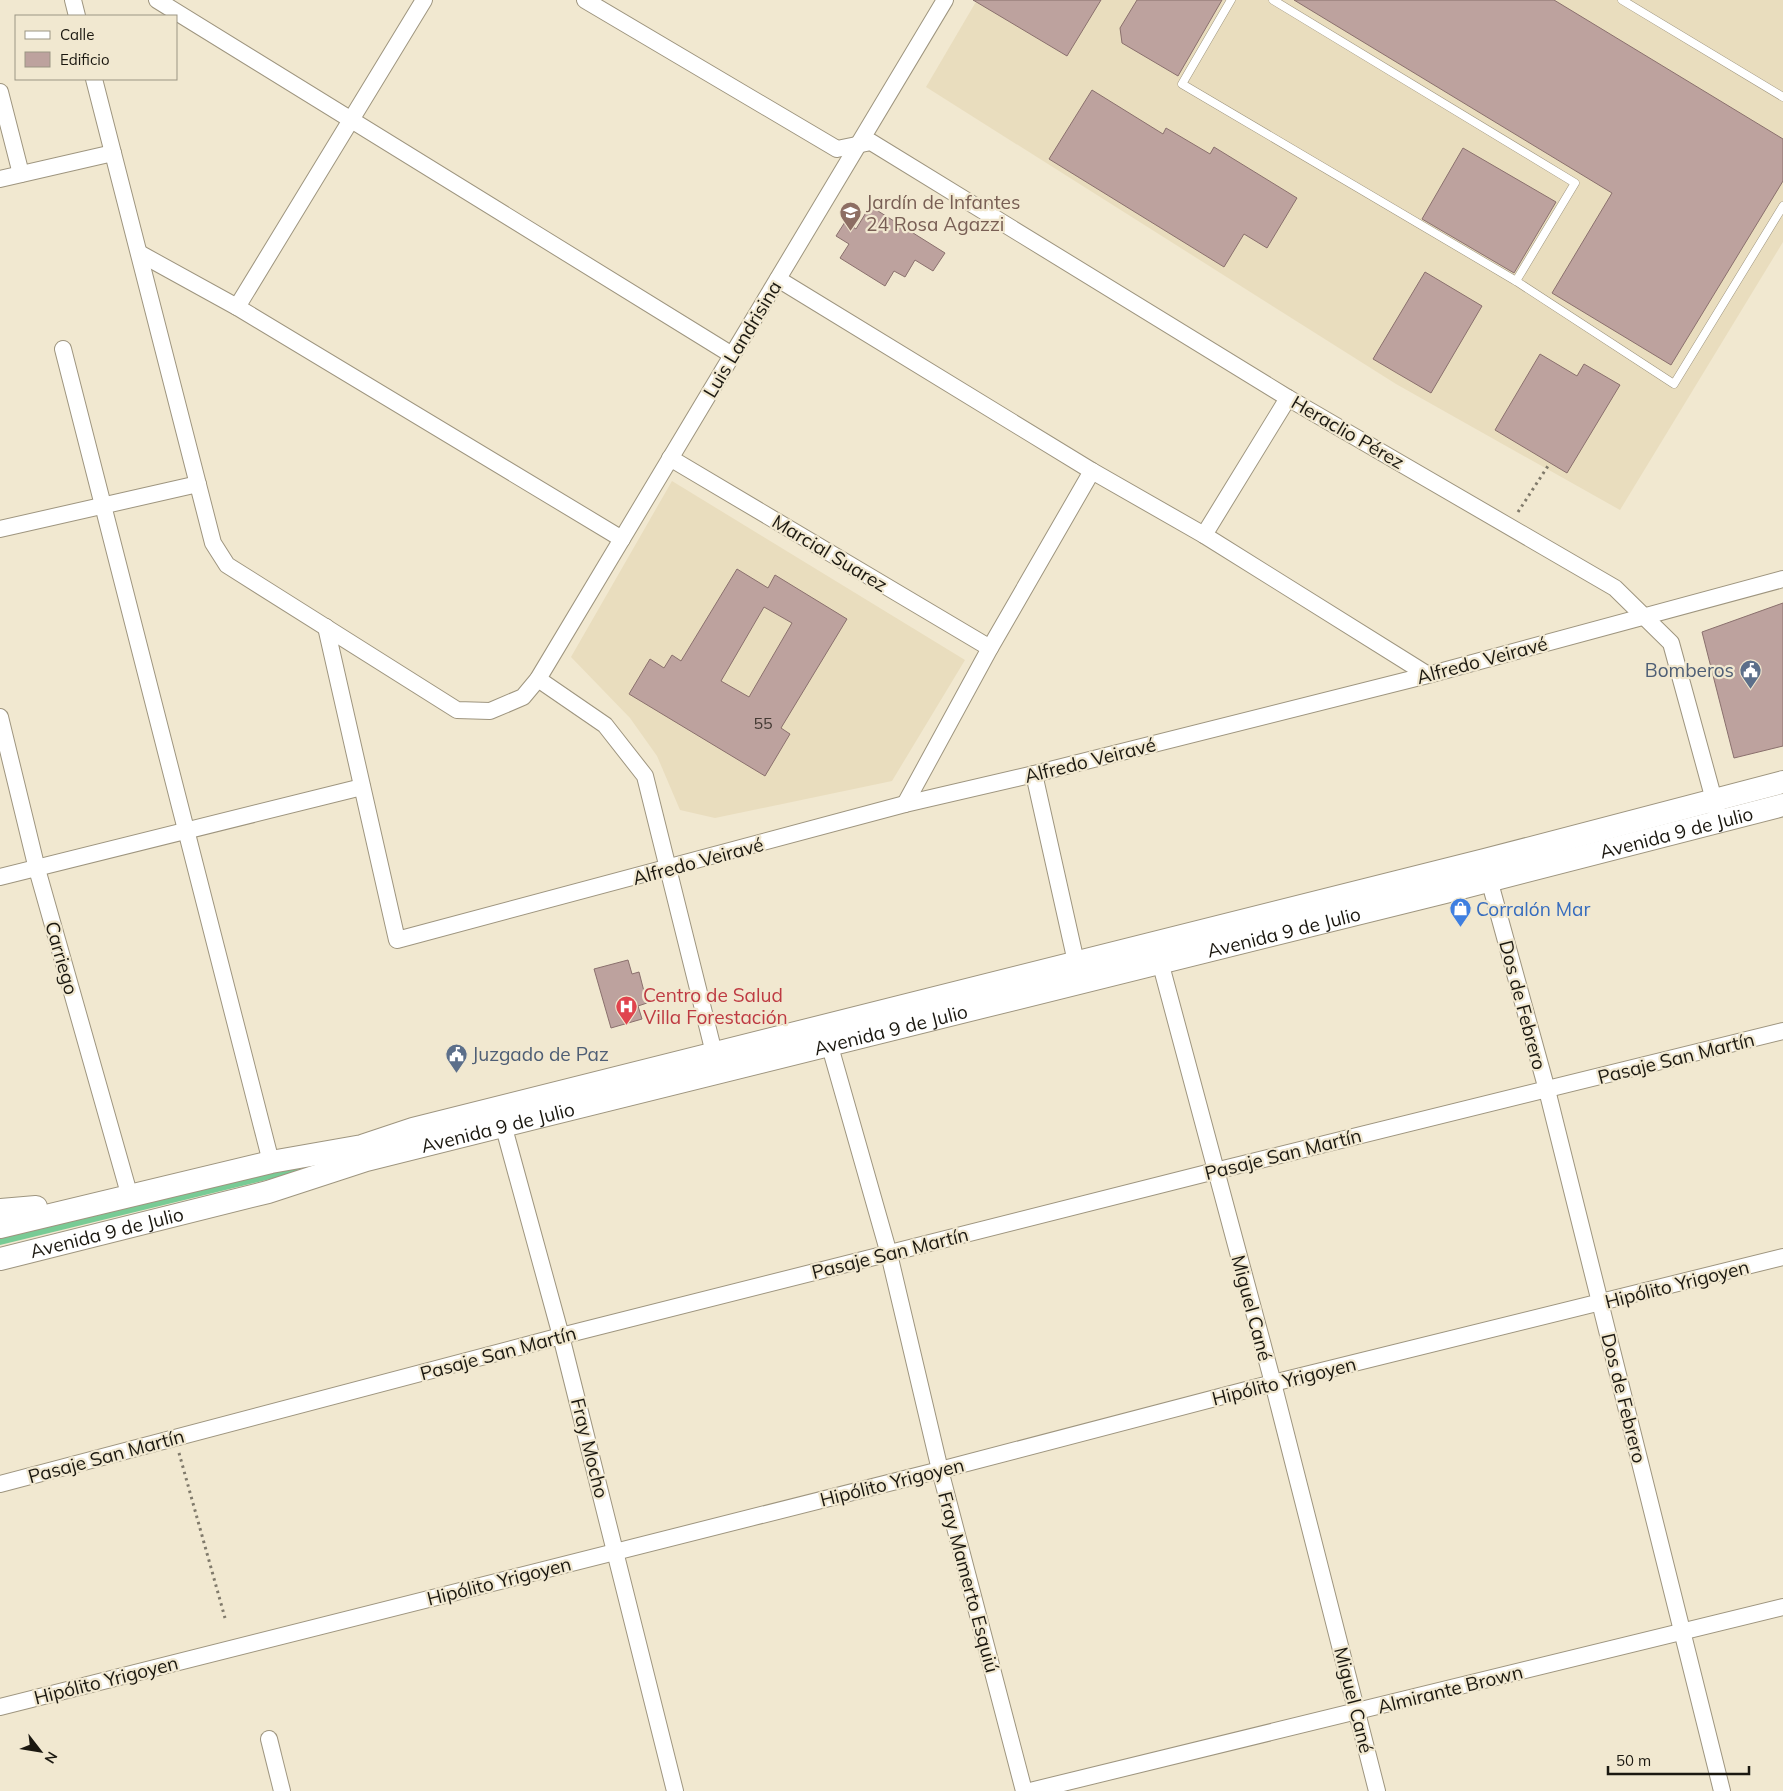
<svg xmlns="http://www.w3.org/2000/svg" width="1783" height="1791" font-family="Mulish,sans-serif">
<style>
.built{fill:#e9ddbe}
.green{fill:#78cb95}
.building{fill:#bda29e;stroke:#8a706d;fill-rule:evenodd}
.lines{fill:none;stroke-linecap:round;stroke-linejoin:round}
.lane-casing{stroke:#9e957f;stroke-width:9}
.street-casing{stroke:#9e957f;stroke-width:18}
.secondary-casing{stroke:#9e957f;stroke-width:24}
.path{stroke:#807a6b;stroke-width:3;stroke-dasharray:2.5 4;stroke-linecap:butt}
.lane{stroke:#fff;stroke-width:8}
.street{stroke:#fff;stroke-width:16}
.secondary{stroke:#fff;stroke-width:22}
.labels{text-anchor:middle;stroke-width:4.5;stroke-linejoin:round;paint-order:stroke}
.number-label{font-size:16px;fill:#443a34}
.education-label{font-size:19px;fill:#785e54;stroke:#f1e8d0;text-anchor:start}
.street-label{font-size:19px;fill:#1b1810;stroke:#f1e8d0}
.service-label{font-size:19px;fill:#4e5e75;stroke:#f1e8d0;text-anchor:end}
.shop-label{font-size:19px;fill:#366cbe;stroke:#f1e8d0;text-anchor:start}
.health-label{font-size:19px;fill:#be3a42;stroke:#f1e8d0;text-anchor:start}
</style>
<rect width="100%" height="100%" fill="#f1e8d0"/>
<g class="built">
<path d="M977,0H1783V242L1620,510L1396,384L926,87Z"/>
<path d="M672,481L965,660L892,781L715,818L680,810L657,756L630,718L571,657Z"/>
</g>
<path class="green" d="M287,1168L307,1170L0,1245V1235Z"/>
<g class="building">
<path d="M973,0H1101L1067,56Z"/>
<path d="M1137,0H1222L1178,76L1122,43L1120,28Z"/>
<path d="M1294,0H1554L1783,139V181L1671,365L1552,293L1612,193Z"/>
<path d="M1092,90L1163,134L1166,128L1210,154L1214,147L1297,198L1267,248L1244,234L1224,267L1049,159Z"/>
<path d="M1463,148L1556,202L1514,273L1422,219Z"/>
<path d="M870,206L945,253L933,271L915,260L905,277L894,271L885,286L840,258L849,244L836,236L845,222L856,229Z"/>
<path d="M1425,272L1482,306L1431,393L1373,359Z"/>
<path d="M1540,354L1577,376L1584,364L1620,385L1567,473L1495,430Z"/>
<path d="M737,569L768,588L775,575L847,619L781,728L790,734L765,776L629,694L650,659L664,668L672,655L681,661ZM764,607L792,623L749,697L721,681Z"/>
<path d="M1783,603V746L1734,758L1702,632Z"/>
<path d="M628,960L632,974L639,972L647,1003L638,1006L642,1019L611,1028L594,969Z"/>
</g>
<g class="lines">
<defs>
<g id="lane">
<path d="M1231,0L1182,84L1516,281L1674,384L1783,206"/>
<path d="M1273,0L1575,183L1516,281"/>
<path d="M1622,0L1783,97"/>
</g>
<g id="street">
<path d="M73,0L77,16"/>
<path d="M157,0L732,355"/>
<path d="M585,0L837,149L871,142L1288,398L1615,588L1671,643L1717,811"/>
<path d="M94,79L213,543L227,565L457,710L490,711L523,697L538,679L945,0"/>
<path d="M0,92L21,174"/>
<path d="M0,179L113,153"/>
<path d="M139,253L237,307L622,539"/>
<path d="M778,279L1092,471L1204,535L1428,675"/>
<path d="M237,307L424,0"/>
<path d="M63,349L271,1162"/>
<path d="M670,458L990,648"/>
<path d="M0,529L198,484"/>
<path d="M1204,535L1288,398"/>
<path d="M326,627L397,940L905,804L1034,774L1428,675L1783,579"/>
<path d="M538,679L605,725L645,776L714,1053"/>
<path d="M0,717L37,869L130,1197"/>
<path d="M1034,774L1076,962"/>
<path d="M905,804L990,648L1092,471"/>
<path d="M1487,872L1547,1090L1722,1791"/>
<path d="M0,877L362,787"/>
<path d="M1158,954L1273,1383L1377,1791"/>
<path d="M827,1036L889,1254L940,1470L1024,1791"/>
<path d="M501,1117L561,1336L675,1791"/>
<path d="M0,1484L561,1336L1215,1171L1783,1031"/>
<path d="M0,1707L940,1470L1273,1383L1783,1257"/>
<path d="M269,1739L282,1791"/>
<path d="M1030,1791L1783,1607"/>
</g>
<g id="secondary">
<path d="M0,1210L36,1207"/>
<path d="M0,1227L271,1162L362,1146L413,1129L1485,860L1783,782"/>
<path id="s1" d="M0,1259L268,1192L366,1160L1445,892L1783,805"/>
</g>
</defs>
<use href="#lane" class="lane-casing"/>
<use href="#street" class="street-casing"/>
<use href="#secondary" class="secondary-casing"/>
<g class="path">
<path d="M1518,512L1548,466"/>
<path d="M179,1453L225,1618"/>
</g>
<use href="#lane" class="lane"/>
<use href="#street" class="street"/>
<use href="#secondary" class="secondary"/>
</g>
<defs>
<symbol id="school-pin" viewBox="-11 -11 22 30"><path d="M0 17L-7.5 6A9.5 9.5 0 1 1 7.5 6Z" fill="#8d6e63" stroke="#f1e8d0"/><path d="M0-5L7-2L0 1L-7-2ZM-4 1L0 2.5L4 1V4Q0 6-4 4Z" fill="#fff"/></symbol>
<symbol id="civic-pin" viewBox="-11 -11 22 30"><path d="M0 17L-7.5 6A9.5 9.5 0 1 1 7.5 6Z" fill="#5c6f8a" stroke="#f1e8d0"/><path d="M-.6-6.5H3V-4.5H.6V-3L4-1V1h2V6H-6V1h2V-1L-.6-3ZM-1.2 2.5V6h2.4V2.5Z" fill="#fff"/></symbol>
<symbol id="shop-pin" viewBox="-11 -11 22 30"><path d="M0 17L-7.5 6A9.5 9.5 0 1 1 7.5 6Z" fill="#3f7fe0" stroke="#f1e8d0"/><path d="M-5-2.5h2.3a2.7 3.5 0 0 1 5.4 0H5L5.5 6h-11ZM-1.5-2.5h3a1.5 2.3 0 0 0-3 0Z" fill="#fff"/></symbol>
<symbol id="hospital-pin" viewBox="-11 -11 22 30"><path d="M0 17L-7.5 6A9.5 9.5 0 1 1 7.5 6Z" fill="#e0444e" stroke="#f1e8d0"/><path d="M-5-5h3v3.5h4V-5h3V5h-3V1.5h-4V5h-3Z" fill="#fff"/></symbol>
</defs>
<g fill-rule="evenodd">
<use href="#school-pin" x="838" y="200" width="25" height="34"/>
<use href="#civic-pin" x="1738" y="658" width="25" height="34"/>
<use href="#shop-pin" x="1448" y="896" width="25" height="34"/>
<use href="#hospital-pin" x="614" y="994" width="25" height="34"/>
<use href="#civic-pin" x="444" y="1042" width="25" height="34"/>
</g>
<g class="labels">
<g class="number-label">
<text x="763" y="729">55</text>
</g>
<g class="education-label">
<text x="866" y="209">Jardín de Infantes<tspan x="866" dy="22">24 Rosa Agazzi</tspan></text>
</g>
<g class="street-label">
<text transform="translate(742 339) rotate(-59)" y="7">Luis Landrisina</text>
<text transform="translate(1348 432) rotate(30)" y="7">Heraclio Pérez</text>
<text transform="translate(830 553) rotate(31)" y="7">Marcial Suarez</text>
<text transform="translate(1482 660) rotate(-15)" y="7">Alfredo Veiravé</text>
<text transform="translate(1090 760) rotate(-14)" y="7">Alfredo Veiravé</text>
<text dy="7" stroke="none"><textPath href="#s1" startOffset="1730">Avenida 9 de Julio</textPath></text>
<text transform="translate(698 861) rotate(-15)" y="7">Alfredo Veiravé</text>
<text dy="7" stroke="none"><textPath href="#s1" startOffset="1325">Avenida 9 de Julio</textPath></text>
<text transform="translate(62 958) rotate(74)" y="7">Carriego</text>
<text transform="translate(1523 1005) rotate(75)" y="7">Dos de Febrero</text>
<text dy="7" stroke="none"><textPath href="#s1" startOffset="920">Avenida 9 de Julio</textPath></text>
<text transform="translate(1676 1058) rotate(-14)" y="7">Pasaje San Martín</text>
<text dy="7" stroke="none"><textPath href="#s1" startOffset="515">Avenida 9 de Julio</textPath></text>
<text transform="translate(1283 1154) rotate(-14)" y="7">Pasaje San Martín</text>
<text dy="7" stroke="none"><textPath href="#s1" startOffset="110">Avenida 9 de Julio</textPath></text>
<text transform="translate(890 1253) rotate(-14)" y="7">Pasaje San Martín</text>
<text transform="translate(1677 1284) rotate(-14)" y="7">Hipólito Yrigoyen</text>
<text transform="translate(1252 1308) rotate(75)" y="7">Miguel Cané</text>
<text transform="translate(498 1353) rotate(-15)" y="7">Pasaje San Martín</text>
<text transform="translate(1284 1381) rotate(-14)" y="7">Hipólito Yrigoyen</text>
<text transform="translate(1624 1398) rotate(76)" y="7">Dos de Febrero</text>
<text transform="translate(590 1448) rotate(76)" y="7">Fray Mocho</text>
<text transform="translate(106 1456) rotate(-15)" y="7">Pasaje San Martín</text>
<text transform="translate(892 1482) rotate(-14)" y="7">Hipólito Yrigoyen</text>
<text transform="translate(499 1581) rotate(-14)" y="7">Hipólito Yrigoyen</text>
<text transform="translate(969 1582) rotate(75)" y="7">Fray Mamerto Esquiú</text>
<text transform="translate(106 1680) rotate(-14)" y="7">Hipólito Yrigoyen</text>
<text transform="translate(1450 1689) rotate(-14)" y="7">Almirante Brown</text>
<text transform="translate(1354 1700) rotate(76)" y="7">Miguel Cané</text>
</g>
<g class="service-label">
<text x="1734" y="677">Bomberos</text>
<text x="472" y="1061" text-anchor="start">Juzgado de Paz</text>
</g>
<g class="shop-label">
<text x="1476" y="916">Corralón Mar</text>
</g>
<g class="health-label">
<text x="643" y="1002">Centro de Salud<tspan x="643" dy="22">Villa Forestación</tspan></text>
</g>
</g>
<rect x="15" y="15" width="162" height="65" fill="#f1e8d0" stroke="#9b9583"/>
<rect x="25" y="31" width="25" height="8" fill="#ffffff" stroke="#9b9583"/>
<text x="60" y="40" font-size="15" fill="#1b1810">Calle</text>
<rect x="25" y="52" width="25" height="15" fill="#bda29e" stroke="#9b9583"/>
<text x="60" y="65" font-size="15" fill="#1b1810">Edificio</text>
<g transform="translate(40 1751) rotate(121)" stroke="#f1e8d0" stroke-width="4" paint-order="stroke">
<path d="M0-4L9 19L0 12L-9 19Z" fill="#1b1810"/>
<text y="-8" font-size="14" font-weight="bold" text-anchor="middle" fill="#1b1810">N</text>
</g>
<path d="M1608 1766v8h141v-8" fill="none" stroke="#1b1810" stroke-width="2.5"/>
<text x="1616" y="1766" font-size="15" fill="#1b1810" stroke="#f1e8d0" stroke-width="4" paint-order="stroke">50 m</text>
</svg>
